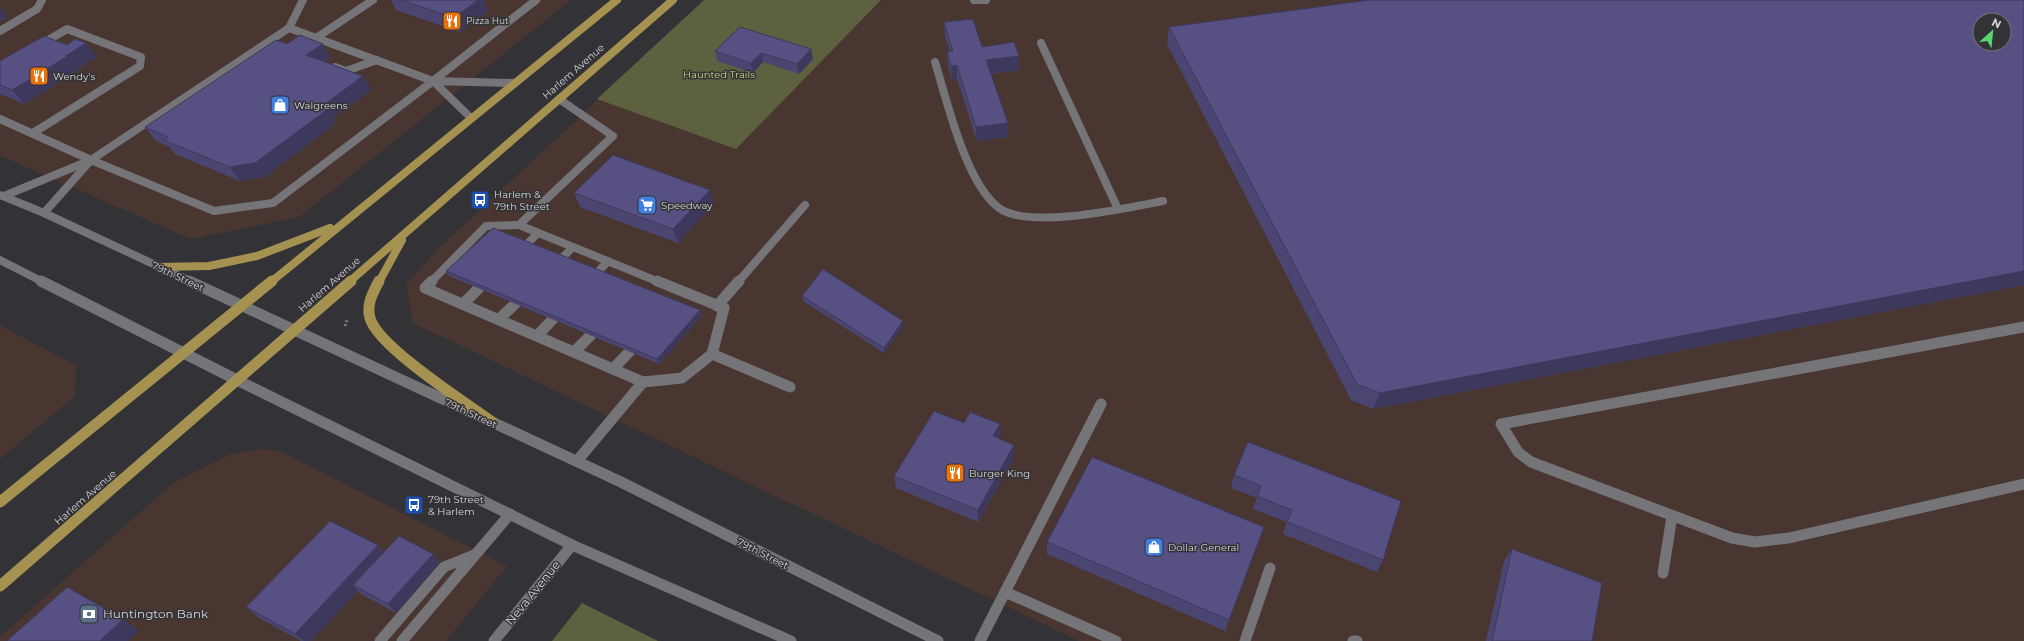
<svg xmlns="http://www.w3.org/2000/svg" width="2024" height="641" font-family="Montserrat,sans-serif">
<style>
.commercial{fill:#493630;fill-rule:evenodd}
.green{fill:#5d613f}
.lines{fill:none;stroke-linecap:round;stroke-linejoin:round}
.path{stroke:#87878a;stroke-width:2.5;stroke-dasharray:2 2;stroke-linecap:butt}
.lane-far1{stroke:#747479;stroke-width:8}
.lane{stroke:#747479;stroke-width:11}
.street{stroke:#747479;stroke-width:11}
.secondary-far1{stroke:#747479;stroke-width:8}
.secondary{stroke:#747479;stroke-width:11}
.primary-far1{stroke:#a59251;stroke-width:8}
.primary{stroke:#a59251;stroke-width:11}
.wall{fill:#4b4671}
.shaded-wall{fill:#3d395c}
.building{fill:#575183;stroke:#3d395c;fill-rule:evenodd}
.labels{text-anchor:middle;stroke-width:3;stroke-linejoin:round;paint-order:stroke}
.far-poi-label{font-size:9px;fill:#d5d5d8;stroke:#333337;text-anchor:start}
.street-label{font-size:10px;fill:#d5d5d8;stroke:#333337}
.park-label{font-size:10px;fill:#ccd781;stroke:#333337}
.poi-label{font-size:10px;fill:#d5d5d8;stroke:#333337;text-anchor:start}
.near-street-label{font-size:12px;fill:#d5d5d8;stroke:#333337}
.near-poi-label{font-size:12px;fill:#d5d5d8;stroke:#333337;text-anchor:start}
</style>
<rect width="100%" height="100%" fill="#333337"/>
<g class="commercial">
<path d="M0,0H571L299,217L191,239L0,156Z"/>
<path d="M705,0H2024V641H1079L413,323L406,284L438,249ZM1980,20H2004V44H1980Z"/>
<path d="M0,325L76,366L75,396L0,459Z"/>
<path d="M261,449L279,451L507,566L446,641H0V637L173,483L231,454Z"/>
</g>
<g class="green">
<path d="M704,0H881L736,149L597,99Z"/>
<path d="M582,603L658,641H552Z"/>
</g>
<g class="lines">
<path class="path" d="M345,326L347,320"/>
<g class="lane-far1">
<path d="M974,0H986"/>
<path d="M289,28L303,0"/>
<path d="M289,28L433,81L273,203L214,211L91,160Z"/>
<path d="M0,31L37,9L42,0"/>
<path d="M316,38L373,0"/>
<path d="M1041,43L1118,209"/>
<path d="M935,62C947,101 966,184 999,208C1029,230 1127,208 1163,201"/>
<path d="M335,67L346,71L377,60"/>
<path d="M433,81L536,0"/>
<path d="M559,99L613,136L519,225L659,282"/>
<path d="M471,118L433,81L514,83"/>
<path d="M0,119L91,160"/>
<path d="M33,133L140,66L141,57L67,29L40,45"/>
<path d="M4,196L91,160L44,213"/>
<path d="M526,245L538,233"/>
<path d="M561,259L573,247"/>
<path d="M597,273L608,261"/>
<path d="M431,282L486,226L519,225"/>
<path d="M738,282L805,205"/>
</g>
<g class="lane">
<path d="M432,281L425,288L643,382L577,461"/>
<path d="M657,281L724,308L712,354L790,387"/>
<path d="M463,304L479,288"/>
<path d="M717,306L739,281"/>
<path d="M499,319L515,304"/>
<path d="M2024,327L1501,424L1518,452L1531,462L1732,538L1755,542L1789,538L2024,484"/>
<path d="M537,336L553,319"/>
<path d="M574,352L591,335"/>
<path d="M613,369L630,351"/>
<path d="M643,382L682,378L712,354"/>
<path d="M1663,573L1672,516"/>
<path d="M1005,592L1116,641"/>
<path d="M380,641L444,567L474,555"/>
<path d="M402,641L510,514"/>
<path d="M980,641L1101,404"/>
<path d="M1245,641L1270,568"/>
<path d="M1353,641H1357"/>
</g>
<path class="street" d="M494,641L572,545"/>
<g class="secondary-far1">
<path d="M0,195L44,213L192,282"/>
<path d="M0,260L43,282"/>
</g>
<g class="secondary">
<path d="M41,281L237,380L572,545L791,641"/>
<path d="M189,281L621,482L938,641"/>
</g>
<g class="primary-far1">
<path d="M159,267L209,266L257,256L330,228"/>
<path d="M271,282L617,0"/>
<path d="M349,282L673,0"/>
<path d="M379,282L402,240"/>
</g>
<g class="primary">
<path d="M379,281C373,293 366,304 370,318C377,346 466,403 492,422"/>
<path d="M0,502L272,281"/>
<path d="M0,586L351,281"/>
</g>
</g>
<g class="wall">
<path d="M391,0H483L488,11L460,32L396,10Z"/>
<path d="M2024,0V285L1373,409L1351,400L1167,44L1169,27Z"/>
<path d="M944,22L1019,70L991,74L1008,123V137L977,141L957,79L952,80L948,66L947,52L950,51L945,36Z"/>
<path d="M740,27L813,59L799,74L763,62L753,73L717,61L715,51Z"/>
<path d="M97,57L78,69L79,70L24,104L0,94V61Z"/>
<path d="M330,57L325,62L363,76L371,90L333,118L336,123L265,177L240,181L175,154L169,147L156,141L145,127Z"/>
<path d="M574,193L714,204L678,243L580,207Z"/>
<path d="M446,271L700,310L702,315L659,364L449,276Z"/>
<path d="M802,296L903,321V326L884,353L803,301Z"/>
<path d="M964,423L1000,424V437L999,439L1014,458L978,522L896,488L894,476Z"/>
<path d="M1248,442L1383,560L1377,572L1283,534L1287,522L1253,509L1257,498L1231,488L1234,475Z"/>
<path d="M1264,527L1225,631L1047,554V542Z"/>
<path d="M1512,549L1592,641H1486L1504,561Z"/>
<path d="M384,552L433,554L440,562L396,613L361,594L358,591L311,641H301L259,618L246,607Z"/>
</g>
<g class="shaded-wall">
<path d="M478,0H483L488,11L460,32L454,18Z"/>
<path d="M0,8L8,17L0,22Z"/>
<path d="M86,43L97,57L78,69L79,70L24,104L12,90Z"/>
<path d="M323,44L330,57L314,69L306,55Z"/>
<path d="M811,49L813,59L799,74L797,64Z"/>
<path d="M761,53L763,62L753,73L751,63Z"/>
<path d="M1019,56V70L986,74V60Z"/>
<path d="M957,65V79L952,80L951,66Z"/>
<path d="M363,76L371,90L333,118L336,123L265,177L240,181L230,167Z"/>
<path d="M1008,123V137L977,141L976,127Z"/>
<path d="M710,190L714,204L678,243L673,229Z"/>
<path d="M2024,271V285L1373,409L1380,393Z"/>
<path d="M700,310L702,315L659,364L657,359Z"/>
<path d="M903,321V326L884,353V348Z"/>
<path d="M1000,424V437L993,449V436Z"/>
<path d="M1014,445V458L978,522V510Z"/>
<path d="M1264,527L1260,539L1225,631L1229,620Z"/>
<path d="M378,545L388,557L353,585L358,591L311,641H304L295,634Z"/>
<path d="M433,554L440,562L396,613L388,604Z"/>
<path d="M123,619L139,631L128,641H100Z"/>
</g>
<g class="building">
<path d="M401,0H478L454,18Z"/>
<path d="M1369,0H2024V271L1380,393L1357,384L1169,27ZM1980,20H2004V44H1980Z"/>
<path d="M973,19L982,47L1014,42L1019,56L986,60L1008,123L976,127L957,65L951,66L947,52L953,51L944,22Z"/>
<path d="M740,27L811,49L797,64L761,53L751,63L715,51Z"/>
<path d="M300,35L323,44L306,55L363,76L321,107L328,109L255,163L230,167L164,140L168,137L145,127L276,40L287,44Z"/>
<path d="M44,36L67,45L75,39L86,43L66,56H68L12,90L0,85V61Z"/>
<path d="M613,155L710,190L673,229L574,193Z"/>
<path d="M493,228L700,310L657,359L446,271Z"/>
<path d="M823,269L903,321L884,348L802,296Z"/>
<path d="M934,411L964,423L970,412L1000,424L993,436L1014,445L978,510L894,476Z"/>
<path d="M1248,442L1401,501L1383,560L1287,522L1292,510L1257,496L1261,486L1234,475Z"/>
<path d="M1092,457L1264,527L1229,620L1047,542Z"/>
<path d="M330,521L378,545L295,634L246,607Z"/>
<path d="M399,536L433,554L388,604L353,585Z"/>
<path d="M1512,549L1602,583L1592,641H1492Z"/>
<path d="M67,587L123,619L100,641H7Z"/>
</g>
<defs>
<symbol id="restaurant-square" viewBox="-11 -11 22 22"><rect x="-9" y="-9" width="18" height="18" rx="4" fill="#e8710a" stroke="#333337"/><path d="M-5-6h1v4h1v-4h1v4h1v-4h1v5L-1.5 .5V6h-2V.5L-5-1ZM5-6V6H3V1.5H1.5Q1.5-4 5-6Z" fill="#fff"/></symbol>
<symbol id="shop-square" viewBox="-11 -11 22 22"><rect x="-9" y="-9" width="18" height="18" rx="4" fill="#3f7fe0" stroke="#333337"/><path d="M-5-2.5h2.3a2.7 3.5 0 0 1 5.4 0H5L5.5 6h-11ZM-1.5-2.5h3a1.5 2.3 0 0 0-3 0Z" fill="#fff"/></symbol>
<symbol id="bus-square" viewBox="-11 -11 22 22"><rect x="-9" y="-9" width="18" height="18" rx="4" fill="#1a4fb4" stroke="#333337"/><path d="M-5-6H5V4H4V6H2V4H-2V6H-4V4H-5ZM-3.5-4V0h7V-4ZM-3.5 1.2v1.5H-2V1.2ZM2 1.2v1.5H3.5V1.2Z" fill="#fff"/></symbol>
<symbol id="supermarket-square" viewBox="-11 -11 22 22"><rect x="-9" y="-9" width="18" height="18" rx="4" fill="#3f7fe0" stroke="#333337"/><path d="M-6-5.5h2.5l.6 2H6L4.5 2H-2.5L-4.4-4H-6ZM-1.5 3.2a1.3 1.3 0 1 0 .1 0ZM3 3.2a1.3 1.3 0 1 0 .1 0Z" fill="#fff"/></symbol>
<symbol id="bank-square" viewBox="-11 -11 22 22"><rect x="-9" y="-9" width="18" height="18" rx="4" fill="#5c6f8a" stroke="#333337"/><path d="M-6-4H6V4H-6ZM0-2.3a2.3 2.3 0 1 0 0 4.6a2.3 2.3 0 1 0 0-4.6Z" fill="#fff"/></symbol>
</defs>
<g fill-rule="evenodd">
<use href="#restaurant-square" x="441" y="10" width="22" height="22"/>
<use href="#restaurant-square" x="28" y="65" width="22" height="22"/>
<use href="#shop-square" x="269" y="94" width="22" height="22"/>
<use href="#bus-square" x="469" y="189" width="22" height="22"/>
<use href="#supermarket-square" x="636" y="194" width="22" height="22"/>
<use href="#restaurant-square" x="944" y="462" width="22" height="22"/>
<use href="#bus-square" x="403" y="494" width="22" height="22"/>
<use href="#shop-square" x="1143" y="536" width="22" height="22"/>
<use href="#bank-square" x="78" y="603" width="22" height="22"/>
</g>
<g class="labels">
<g class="far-poi-label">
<text x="466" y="24">Pizza Hut</text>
</g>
<g class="street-label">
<text transform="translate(573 71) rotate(-41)" y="4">Harlem Avenue</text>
<text transform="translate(178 276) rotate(25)" y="4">79th Street</text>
<text transform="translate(329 284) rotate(-41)" y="4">Harlem Avenue</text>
<text transform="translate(471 413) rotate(25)" y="4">79th Street</text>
<text transform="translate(85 497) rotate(-41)" y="4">Harlem Avenue</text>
<text transform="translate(763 553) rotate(27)" y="4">79th Street</text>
</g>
<g class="park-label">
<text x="719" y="78">Haunted Trails</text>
</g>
<g class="poi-label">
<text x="53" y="80">Wendy's</text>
<text x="294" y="109">Walgreens</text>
<text x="494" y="198">Harlem &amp;<tspan x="494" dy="12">79th Street</tspan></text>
<text x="661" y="209">Speedway</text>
<text x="969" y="477">Burger King</text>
<text x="428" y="503">79th Street<tspan x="428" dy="12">&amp; Harlem</tspan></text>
<text x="1168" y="551">Dollar General</text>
</g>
<g class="near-street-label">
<text transform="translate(533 593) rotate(-51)" y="4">Neva Avenue</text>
</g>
<g class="near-poi-label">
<text x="103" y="618">Huntington Bank</text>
</g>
</g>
<g transform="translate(1992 32) rotate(27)"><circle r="19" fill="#333337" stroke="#747477"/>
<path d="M0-3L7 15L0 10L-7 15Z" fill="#58d570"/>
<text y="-6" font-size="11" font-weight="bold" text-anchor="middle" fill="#d5d5d8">N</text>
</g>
</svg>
